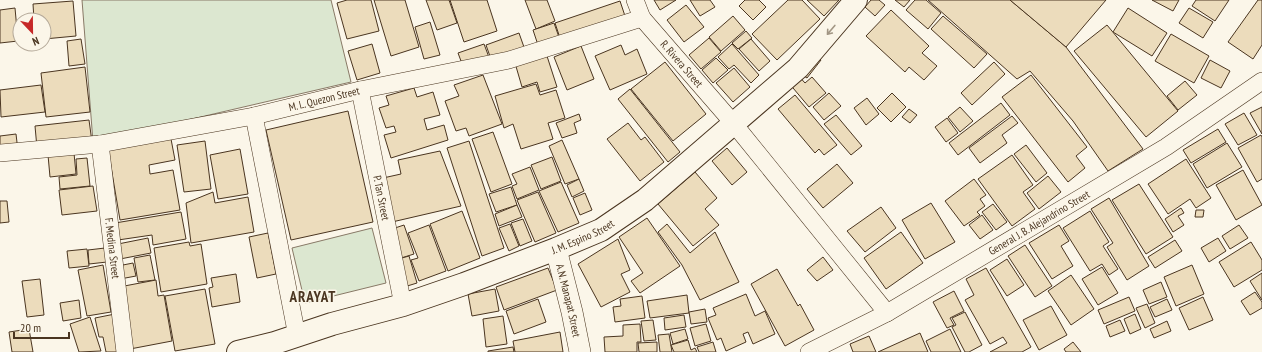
<svg xmlns="http://www.w3.org/2000/svg" width="1262" height="352" font-family="'PT Sans Narrow',sans-serif">
<style>
.green{fill:#dce7d0;stroke:#887966}
.building{fill:#ecdcbc;stroke:#4a3520}
.lines{fill:none;stroke-linecap:round;stroke-linejoin:round}
.minor-casing{stroke:#4a3520;stroke-width:18}
.tertiary-casing{stroke:#4a3520;stroke-width:22}
.secondary-casing{stroke:#4a3520;stroke-width:24}
.minor{stroke:#fbf6e9;stroke-width:17}
.tertiary{stroke:#fbf6e9;stroke-width:21}
.secondary{stroke:#fbf6e9;stroke-width:22}
.oneway{stroke:#a29684}
.labels{text-anchor:middle;stroke-width:3;stroke-linejoin:round;paint-order:stroke}
.street-label{font-size:11px;fill:#4a3520;stroke:#fbf6e9}
.district-label{font-size:15px;font-weight:bold;letter-spacing:1px;fill:#4a3520;stroke:#fbf6e9}
</style>
<rect width="100%" height="100%" fill="#fbf6e9"/>
<g class="green">
<path d="M82,0H331L351,82L93,142Z"/>
<path d="M372,228L386,283L305,303L292,248Z"/>
</g>
<g class="building">
<path d="M347,0H371L379,31L347,39L337,3Z"/>
<path d="M374,0H405L419,47L391,56Z"/>
<path d="M426,0H449L457,23L437,30Z"/>
<path d="M450,0H487L497,31L464,42Z"/>
<path d="M525,0H547L555,21L536,29Z"/>
<path d="M654,0H676L660,10Z"/>
<path d="M690,0H710L715,7L700,16Z"/>
<path d="M745,0H759L766,7L753,20L739,6Z"/>
<path d="M788,0H802L820,19L777,60L752,34Z"/>
<path d="M807,0H839L824,16Z"/>
<path d="M871,0H879L885,5L875,16L865,7Z"/>
<path d="M895,0H910L904,7Z"/>
<path d="M915,0H926L941,13L928,29L906,10Z"/>
<path d="M928,0H1010L1066,47L1143,149L1108,171L1073,121L1030,71L1017,79Z"/>
<path d="M1010,0H1106L1066,47Z"/>
<path d="M1152,0H1179L1173,11Z"/>
<path d="M1196,0H1229L1215,21L1192,6Z"/>
<path d="M1258,0H1262V45L1253,59L1228,42Z"/>
<path d="M73,1L76,36L44,39V20H34L33,4Z"/>
<path d="M620,1L626,19L561,41L555,23Z"/>
<path d="M686,5L704,27L684,42L667,20Z"/>
<path d="M15,8L18,41L0,43V10Z"/>
<path d="M1128,8L1167,33L1152,56L1113,32Z"/>
<path d="M1189,8L1213,22L1203,38L1179,23Z"/>
<path d="M891,10L929,46L922,53L937,66L924,80L909,67L905,72L866,36Z"/>
<path d="M733,16L745,30L721,51L709,37Z"/>
<path d="M943,16L987,54L974,68L931,29Z"/>
<path d="M430,22L440,55L424,59L415,27Z"/>
<path d="M554,23L560,40L539,48L533,30Z"/>
<path d="M1107,25L1178,111L1146,137L1074,51Z"/>
<path d="M746,31L752,38L738,49L732,43Z"/>
<path d="M519,33L525,50L492,62L486,45Z"/>
<path d="M1171,34L1209,56L1194,83L1155,61Z"/>
<path d="M709,38L721,52L701,69L689,55Z"/>
<path d="M81,39L85,64L69,66L67,41Z"/>
<path d="M751,39L770,61L759,71L739,49Z"/>
<path d="M372,44L380,73L357,80L348,51Z"/>
<path d="M484,44L490,60L464,69L458,53Z"/>
<path d="M732,44L759,75L751,83L734,65L729,69L718,57Z"/>
<path d="M621,45L625,55L637,49L647,74L610,90L595,56Z"/>
<path d="M581,46L594,79L567,90L554,57Z"/>
<path d="M546,53L557,87L540,92L537,82L522,87L515,63Z"/>
<path d="M815,55L821,60L807,78L801,74Z"/>
<path d="M716,58L728,70L713,83L702,70Z"/>
<path d="M1210,60L1230,71L1221,88L1201,78Z"/>
<path d="M665,62L706,114L673,141L631,89Z"/>
<path d="M994,62L1005,74L972,105L961,93Z"/>
<path d="M85,67L90,112L46,117L41,73Z"/>
<path d="M734,68L750,87L733,102L716,83Z"/>
<path d="M797,74L805,83L812,77L826,93L809,107L788,82Z"/>
<path d="M483,75L502,124L469,136L466,128L456,131L445,101L459,96L454,85Z"/>
<path d="M1031,75L1087,147L1076,156L1085,168L1068,182L1002,97Z"/>
<path d="M1185,81L1197,95L1178,110L1167,96Z"/>
<path d="M536,84L540,95L556,90L565,118L548,123L553,139L521,149L513,124L504,128L495,96Z"/>
<path d="M41,85L45,112L1,117L0,90Z"/>
<path d="M414,88L417,97L433,92L440,115L424,119L427,130L444,125L448,140L391,158L384,135L396,132L394,126L386,128L379,108L389,105L386,96Z"/>
<path d="M630,89L680,152L668,162L618,99Z"/>
<path d="M829,93L841,106L824,120L813,107Z"/>
<path d="M892,93L906,107L891,122L877,108Z"/>
<path d="M795,95L837,145L824,155L819,149L815,153L778,109Z"/>
<path d="M867,98L879,114L866,125L854,108Z"/>
<path d="M1001,103L1010,115L958,155L949,143Z"/>
<path d="M960,107L973,121L960,132L948,117Z"/>
<path d="M1262,107V134L1250,113Z"/>
<path d="M909,109L917,115L910,123L902,117Z"/>
<path d="M348,111L373,222L291,240L266,130Z"/>
<path d="M1244,113L1257,135L1238,145L1225,124Z"/>
<path d="M579,114L581,120L574,123L577,133L562,138L556,123Z"/>
<path d="M836,115L862,146L851,155L824,124Z"/>
<path d="M1012,116L1018,123L1002,135L1007,143L980,163L969,148Z"/>
<path d="M947,118L958,133L946,142L935,127Z"/>
<path d="M89,120L92,142L37,148L35,126Z"/>
<path d="M628,123L641,140L645,137L664,162L640,181L607,139Z"/>
<path d="M1218,129L1226,142L1191,163L1183,150Z"/>
<path d="M493,132L512,184L491,192L472,139Z"/>
<path d="M16,134L18,151L0,152V136Z"/>
<path d="M1261,135L1262,137V179L1257,182L1238,148Z"/>
<path d="M171,139L175,160L149,165L150,174L173,170L180,210L120,220L108,149Z"/>
<path d="M562,140L579,179L565,184L549,146Z"/>
<path d="M205,141L211,189L184,192L177,145Z"/>
<path d="M469,141L504,248L482,256L447,148Z"/>
<path d="M1227,143L1242,167L1207,188L1193,164Z"/>
<path d="M1026,145L1047,173L1036,182L1014,154Z"/>
<path d="M727,148L747,172L732,185L712,161Z"/>
<path d="M240,149L248,194L218,199L210,155Z"/>
<path d="M440,151L461,206L392,222L383,178L401,174L398,160Z"/>
<path d="M74,153L76,174L50,177L48,155Z"/>
<path d="M1012,155L1033,185L1023,192L1035,209L1012,226L978,179Z"/>
<path d="M552,157L561,181L541,189L531,165Z"/>
<path d="M87,158L90,186L60,189L59,177L77,175L76,159Z"/>
<path d="M1186,159L1211,198L1196,208L1190,199L1168,214L1148,184Z"/>
<path d="M837,164L853,183L823,208L807,189Z"/>
<path d="M530,167L539,190L517,199L512,186L517,184L512,174Z"/>
<path d="M1243,170L1262,205L1236,220L1216,185Z"/>
<path d="M695,172L717,198L705,209L719,225L693,246L658,204Z"/>
<path d="M1048,176L1061,192L1039,209L1027,193Z"/>
<path d="M579,179L584,191L572,197L567,185Z"/>
<path d="M974,179L986,195L980,199L985,206L977,212L980,215L964,226L945,201Z"/>
<path d="M561,182L579,223L558,232L539,191Z"/>
<path d="M1139,184L1173,237L1146,254L1112,200Z"/>
<path d="M93,186L97,211L62,215L59,190Z"/>
<path d="M511,187L517,205L496,212L489,194Z"/>
<path d="M213,192L215,203L248,197L254,232L191,243L186,203Z"/>
<path d="M538,192L556,233L535,242L517,200Z"/>
<path d="M585,193L592,210L580,215L573,198Z"/>
<path d="M1109,198L1149,266L1127,280L1107,247L1113,243L1091,209Z"/>
<path d="M0,201H7L9,222L0,223Z"/>
<path d="M931,203L955,242L925,259L902,220Z"/>
<path d="M993,204L1007,222L996,230L982,212Z"/>
<path d="M517,205L522,217L499,226L495,214Z"/>
<path d="M881,207L896,228L865,252L847,231Z"/>
<path d="M1181,208L1184,213L1178,216L1184,225L1173,232L1165,219Z"/>
<path d="M1196,210H1204L1203,217H1195Z"/>
<path d="M462,211L480,258L448,271L430,224Z"/>
<path d="M1090,211L1109,242L1103,246L1118,269L1109,275L1102,264L1090,271L1063,228Z"/>
<path d="M181,212L186,239L153,245L152,235L118,240L115,223Z"/>
<path d="M982,215L993,230L980,239L969,225Z"/>
<path d="M647,218L680,266L640,293L631,281L643,273L619,237Z"/>
<path d="M523,219L532,241L520,246L511,223Z"/>
<path d="M510,224L519,246L509,251L499,228Z"/>
<path d="M667,224L690,253L715,232L739,282L700,300L682,265L658,232Z"/>
<path d="M404,225L414,254L398,259L389,230Z"/>
<path d="M429,225L446,271L419,281L411,260L418,258L408,233Z"/>
<path d="M1059,225L1069,241L1061,246L1073,266L1052,279L1029,243Z"/>
<path d="M1239,225L1248,238L1230,249L1222,236Z"/>
<path d="M901,232L923,263L886,289L864,258Z"/>
<path d="M268,233L276,274L257,278L249,237Z"/>
<path d="M148,238L151,253L120,259L118,244Z"/>
<path d="M1218,238L1226,251L1209,262L1201,248Z"/>
<path d="M618,239L630,270L621,274L630,292L601,307L578,264Z"/>
<path d="M1175,240L1182,251L1155,268L1148,257Z"/>
<path d="M189,242L190,246L201,244L207,284L161,292L154,248Z"/>
<path d="M1251,242L1262,260V270L1234,287L1219,262Z"/>
<path d="M1025,245L1052,286L1035,297L1008,256Z"/>
<path d="M105,248L107,262L89,264L88,250Z"/>
<path d="M87,249L89,266L69,268L67,251Z"/>
<path d="M150,255L155,280L138,282L134,258Z"/>
<path d="M409,256L417,283L404,287L395,260Z"/>
<path d="M823,257L833,270L817,281L807,270Z"/>
<path d="M1007,259L1024,285L1007,296L990,270Z"/>
<path d="M133,263L136,276L120,279L118,266Z"/>
<path d="M103,265L111,312L87,316L78,270Z"/>
<path d="M1192,265L1204,294L1176,306L1164,277Z"/>
<path d="M1102,267L1118,293L1098,305L1082,279Z"/>
<path d="M548,268L557,290L504,310L496,287Z"/>
<path d="M986,268L1031,347L1022,352H990L1007,343L1003,337L990,344L965,300L974,295L966,279Z"/>
<path d="M777,269L798,306L800,304L814,330L785,346L751,284Z"/>
<path d="M1262,273V300L1250,281Z"/>
<path d="M236,274L240,302L212,307L209,288L213,287L211,278Z"/>
<path d="M1071,275L1094,309L1071,325L1048,291Z"/>
<path d="M40,279L44,315L27,317L22,281Z"/>
<path d="M156,280L158,296L164,295L172,341L130,349L119,287Z"/>
<path d="M1161,282L1167,297L1149,304L1143,290Z"/>
<path d="M205,289L215,344L175,351L165,296Z"/>
<path d="M495,289L499,311L472,316L468,294Z"/>
<path d="M954,291L964,311L950,318L954,325L947,328L933,302Z"/>
<path d="M1255,292L1262,302V308L1250,315L1241,301Z"/>
<path d="M746,294L755,316L765,311L775,334L753,344L748,332L743,334L746,342L726,351L721,338L717,340L708,318L716,315L713,308Z"/>
<path d="M687,295L689,313L650,318L647,301Z"/>
<path d="M642,296L645,318L615,322L613,307L621,306L620,299Z"/>
<path d="M1129,297L1135,311L1104,324L1098,310Z"/>
<path d="M1203,297L1213,320L1189,330L1179,308Z"/>
<path d="M538,299L546,322L514,334L506,311Z"/>
<path d="M1167,299L1172,310L1155,317L1150,307Z"/>
<path d="M79,300L81,318L63,321L60,303Z"/>
<path d="M1147,304L1155,323L1145,328L1136,308Z"/>
<path d="M1051,306L1067,335L1039,350L1023,320Z"/>
<path d="M705,309L707,322L691,324L689,312Z"/>
<path d="M965,312L982,345L969,352H965L952,327L956,325L952,318Z"/>
<path d="M115,314L123,352H106L103,337H99L95,318Z"/>
<path d="M1135,314L1141,329L1130,334L1124,319Z"/>
<path d="M684,315L686,327L665,330L664,318Z"/>
<path d="M503,316L507,344L486,347L483,319Z"/>
<path d="M90,317L101,351L79,352L70,324Z"/>
<path d="M653,320L656,340L644,341L641,321Z"/>
<path d="M1120,320L1125,331L1110,337L1106,326Z"/>
<path d="M1167,321L1171,331L1154,338L1150,329Z"/>
<path d="M640,324L641,342H637V352H605L604,337L623,336V325Z"/>
<path d="M706,324L711,341L695,346L690,328Z"/>
<path d="M29,329L33,352H12L9,332Z"/>
<path d="M685,329L688,339L673,344L670,333Z"/>
<path d="M950,329L961,352H931L926,341Z"/>
<path d="M560,332L563,352H515L513,341Z"/>
<path d="M920,333L928,352H878Z"/>
<path d="M669,334L672,352H660L658,335Z"/>
<path d="M869,336L876,352H853L850,344Z"/>
<path d="M688,340L691,350L695,348L697,352H674L671,345Z"/>
<path d="M657,342V352H639L638,343Z"/>
<path d="M713,342L716,352H699L697,347Z"/>
<path d="M1073,342L1081,352H1066L1064,349Z"/>
<path d="M513,347L514,352H488V351Z"/>
</g>
<g class="lines">
<defs>
<g id="minor">
<path id="s1" d="M635,0L642,18L734,124L887,313"/>
<path id="s2" d="M360,90L403,305"/>
<path d="M254,116L297,336"/>
<path id="s3" d="M100,144L125,352"/>
<path id="s4" d="M0,153L100,144L254,116L360,90L509,60L642,18"/>
<path id="s5" d="M809,352L887,313L1166,147L1262,81"/>
</g>
<g id="tertiary">
<path id="s6" d="M556,249L572,312L580,352"/>
</g>
<g id="secondary">
<path id="s7" d="M238,352L275,343L332,324L403,305L464,284L556,249L601,230L645,200L798,68L856,0"/>
</g>
</defs>
<use href="#minor" class="minor-casing"/>
<use href="#tertiary" class="tertiary-casing"/>
<use href="#secondary" class="secondary-casing"/>
<use href="#minor" class="minor"/>
<use href="#tertiary" class="tertiary"/>
<use href="#secondary" class="secondary"/>
</g>
<defs><path id="oneway-shaft" d="M-6 0H5M1.5-3L5.5 0L1.5 3" fill="none" stroke-width="1.6" stroke-linecap="round" stroke-linejoin="round"/></defs>
<use class="oneway" href="#oneway-shaft" transform="translate(831 30) rotate(130)"/>
<g class="labels">
<g class="street-label">
<text dy="4" stroke="none"><textPath href="#s1" startOffset="80">R. Rivera Street</textPath></text>
<text dy="4" stroke="none"><textPath href="#s4" startOffset="329">M. L. Quezon Street</textPath></text>
<text dy="4" stroke="none"><textPath href="#s2" startOffset="110">P. Tan Street</textPath></text>
<text dy="4" stroke="none"><textPath href="#s5" startOffset="264">General J. B. Alejandrino Street</textPath></text>
<text dy="4" stroke="none"><textPath href="#s7" startOffset="364">J. M. Espino Street</textPath></text>
<text dy="4" stroke="none"><textPath href="#s3" startOffset="105">F. Medina Street</textPath></text>
<text dy="4" stroke="none"><textPath href="#s6" startOffset="53">A.N. Manapat Street</textPath></text>
</g>
<g class="district-label">
<text x="313" y="302">ARAYAT</text>
</g>
</g>
<g transform="translate(32 32) rotate(158)"><circle r="19" fill="#fbf6e9" stroke="#b4a999"/>
<path d="M0-3L7 15L0 10L-7 15Z" fill="#c62828"/>
<text y="-6" font-size="11" font-weight="bold" text-anchor="middle" fill="#4a3520">N</text>
</g>
<path d="M14 332v6h55v-6" fill="none" stroke="#4a3520" stroke-width="2"/>
<text x="20" y="332" font-size="12" fill="#4a3520" stroke="#fbf6e9" stroke-width="3" paint-order="stroke">20 m</text>
</svg>
